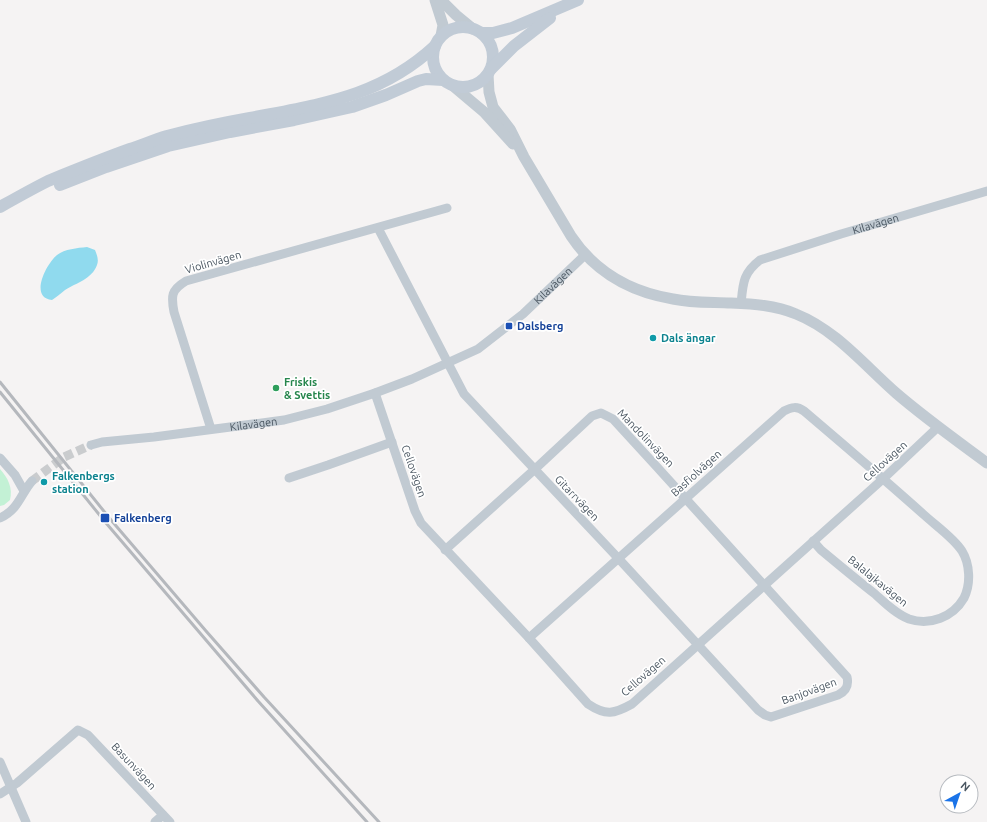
<svg xmlns="http://www.w3.org/2000/svg" width="987" height="822" font-family="Ubuntu,sans-serif">
<style>
.green{fill:#c3f1d5}
.water{fill:#90daee}
.lines{fill:none;stroke-linecap:round;stroke-linejoin:round}
.minor-tunnel{stroke:#caccce;stroke-width:9;stroke-dasharray:9 4.5;stroke-linecap:butt}
.minor{stroke:#c1cad2;stroke-width:9}
.tertiary{stroke:#c1cad2;stroke-width:11}
.secondary{stroke:#c1cbd6;stroke-width:12}
.rail{stroke:#b5b8bd;stroke-width:3}
.transit-dot{fill:#1a4fb4;stroke:#fff;stroke-width:1.5}
.culture-dot{fill:#0f9aa8;stroke:#fff;stroke-width:1.5}
.leisure-dot{fill:#2e9e5b;stroke:#fff;stroke-width:1.5}
.labels{text-anchor:middle;stroke-width:3.5;stroke-linejoin:round;paint-order:stroke}
.street-label{font-size:11px;fill:#4a5661;stroke:#fff}
.transit-label{font-size:11px;font-weight:bold;fill:#164399;stroke:#fff;text-anchor:start}
.culture-label{font-size:11px;font-weight:bold;fill:#0d838f;stroke:#fff;text-anchor:start}
.leisure-label{font-size:11px;font-weight:bold;fill:#27864d;stroke:#fff;text-anchor:start}
</style>
<rect width="100%" height="100%" fill="#f5f3f3"/>
<path class="green" d="M0,469C8,478 13,488 10,500L4,505L0,506Z"/>
<path class="water" d="M87,247L95,250C97,255 99,260 97,265C92,279 76,283 65,290C61,293 57,297 52,300C29,298 46,264 57,255C65,249 77,248 87,247Z"/>
<g class="lines">
<path class="minor-tunnel" d="M32,481L64,457L91,445"/>
<g class="minor">
<path d="M378,228L464,394L618,558L758,710L765,715L771,717L838,695C846,691 849,686 847,677L657,467L613,419L601,413L592,416L534,470L445,550"/>
<path id="s1" d="M741,304C743,283 743,273 760,260L841,234L987,191"/>
<path d="M375,393L415,511L421,523L529,638L588,704C606,716 614,714 632,704L884,478L938,427"/>
<path d="M211,429L174,312C171,296 171,290 186,281L447,208"/>
<path id="s2" d="M91,445L102,442L154,437L284,420L327,409L375,393L412,379L478,349L523,314L585,255"/>
<path d="M0,458L15,475L24,491"/>
<path d="M289,478L328,465L392,442"/>
<path d="M0,518C19,509 20,495 32,481"/>
<path d="M529,638L784,411C792,407 797,406 804,411C844,445 884,479 923,514C935,525 954,538 962,551C970,564 971,584 964,598C953,617 930,626 909,619C896,614 885,603 875,594C857,580 839,565 821,550L813,541"/>
<path d="M0,762L26,822"/>
<path d="M0,794L17,783L78,730L88,735L170,822"/>
<path d="M155,822L163,815"/>
</g>
<g class="tertiary">
<path d="M435,0L443,25L441,36"/>
<path d="M441,0L456,15L473,29"/>
<path d="M488,74L489,92L493,107L510,129L524,157L571,236C595,272 631,292 673,299C692,303 712,302 731,303C753,304 775,305 796,314C836,330 864,365 896,393C925,418 956,440 987,463"/>
<path d="M452,85L484,112L513,144"/>
</g>
<g class="secondary">
<circle cx="463" cy="57" r="30"/>
<path d="M482,33H493L512,28L578,0"/>
<path d="M491,69L514,46L550,18"/>
<path d="M60,185L106,167L168,146L230,132L294,120L352,107L386,95L418,81L426,79L443,80"/>
<path d="M0,207C16,198 32,189 48,181C75,170 102,159 130,149C142,145 154,140 167,136C194,129 222,123 250,118C321,104 380,97 435,46"/>
</g>
<g class="rail">
<path d="M0,382L111,520L206,631L264,697L379,822"/>
<path d="M0,392L106,523L258,701L367,822"/>
</g>
</g>
<g class="transit-dot">
<rect x="505" y="322" width="8" height="8" rx="2"/>
<rect x="100" y="513" width="10" height="10" rx="2"/>
</g>
<g class="culture-dot">
<circle cx="653" cy="338" r="4"/>
<circle cx="44" cy="482" r="4"/>
</g>
<circle class="leisure-dot" cx="276" cy="388" r="4"/>
<g class="labels">
<g class="street-label">
<text dy="4" stroke="none"><textPath href="#s1" startOffset="171">Kilavägen</textPath></text>
<text transform="translate(213 262) rotate(-16)" y="4">Violinvägen</text>
<text dy="4" stroke="none"><textPath href="#s2" startOffset="500">Kilavägen</textPath></text>
<text dy="4" stroke="none"><textPath href="#s2" startOffset="164">Kilavägen</textPath></text>
<text transform="translate(646 438) rotate(46)" y="4">Mandolinvägen</text>
<text transform="translate(885 461) rotate(-42)" y="4">Cellovägen</text>
<text transform="translate(414 471) rotate(71)" y="4">Cellovägen</text>
<text transform="translate(696 473) rotate(-42)" y="4">Basfiolvägen</text>
<text transform="translate(577 498) rotate(46)" y="4">Gitarrvägen</text>
<text transform="translate(878 581) rotate(39)" y="4">Balalajkavägen</text>
<text transform="translate(643 676) rotate(-41)" y="4">Cellovägen</text>
<text transform="translate(809 691) rotate(-20)" y="4">Banjovägen</text>
<text transform="translate(134 766) rotate(47)" y="4">Basunvägen</text>
</g>
<g class="transit-label">
<text x="517" y="330">Dalsberg</text>
<text x="114" y="522">Falkenberg</text>
</g>
<g class="culture-label">
<text x="661" y="342">Dals ängar</text>
<text x="52" y="480">Falkenbergs<tspan x="52" dy="13">station</tspan></text>
</g>
<g class="leisure-label">
<text x="284" y="386">Friskis<tspan x="284" dy="13">&amp; Svettis</tspan></text>
</g>
</g>
<g transform="translate(959 794) rotate(40)"><circle r="19" fill="#ffffff" stroke="#b7bbc0"/>
<path d="M0-3L7 15L0 10L-7 15Z" fill="#1a73e8"/>
<text y="-6" font-size="11" font-weight="bold" text-anchor="middle" fill="#4a5661">N</text>
</g>
</svg>
